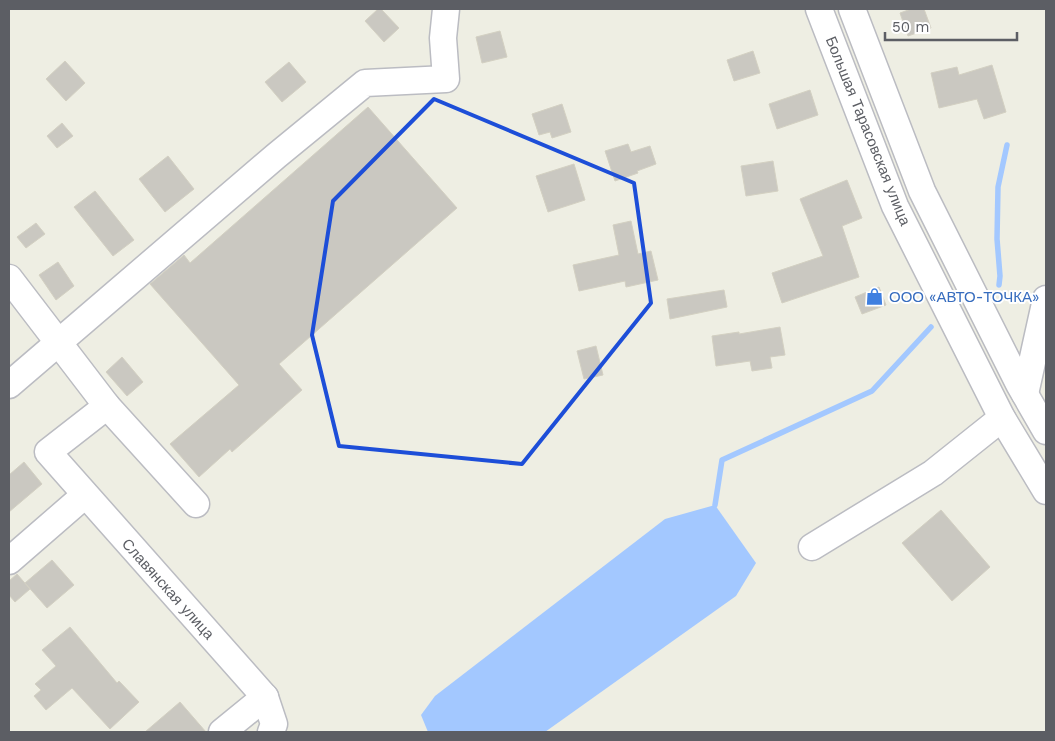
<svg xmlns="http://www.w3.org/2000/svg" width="1055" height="741" font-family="'Work Sans',sans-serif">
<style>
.water{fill:#a3c8ff}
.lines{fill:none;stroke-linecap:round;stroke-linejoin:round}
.stream{stroke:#a3c8ff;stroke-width:5.5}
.building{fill:#cac8c1;stroke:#d3d0c2}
.minor-casing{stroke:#bbbcc2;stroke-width:29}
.minor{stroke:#fff;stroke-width:26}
.marked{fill:none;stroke:#1d4ed8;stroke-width:4;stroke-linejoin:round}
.labels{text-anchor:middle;stroke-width:4;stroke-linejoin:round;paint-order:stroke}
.street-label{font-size:15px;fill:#5c5e64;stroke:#fff}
.shop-label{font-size:15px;fill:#366cbe;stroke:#fff;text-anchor:start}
</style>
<rect width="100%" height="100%" fill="#eeeee3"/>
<path class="water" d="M715,505L756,563L736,596L545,732H428L421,715L435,696L665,519Z"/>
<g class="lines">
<g class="stream">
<path d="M999,285L1000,276L997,239L998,187L1007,145"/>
<path d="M715,505L722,460L872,391L931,327"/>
</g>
</g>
<g class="building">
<path d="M378,9H381L399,28L384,42L365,21Z"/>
<path d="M911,9H924L931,28L908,36L900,13Z"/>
<path d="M500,31L507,57L482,63L476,37Z"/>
<path d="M753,51L760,73L734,81L727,60Z"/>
<path d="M65,61L85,83L66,101L46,79Z"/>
<path d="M289,62L306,82L282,102L265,82Z"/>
<path d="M992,65L1006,112L984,119L977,99L939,108L931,73L957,67L959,75Z"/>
<path d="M810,90L818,115L777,129L769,104Z"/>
<path d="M562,104L571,132L552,138L550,132L539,135L532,114Z"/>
<path d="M368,107L457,208L279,364L302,390L232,452L230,449L199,477L170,444L239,385L150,284L184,255L190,263Z"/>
<path d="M62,123L73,136L57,148L47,136Z"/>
<path d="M628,144L631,152L650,146L656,164L637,171L638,173L615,181L605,151Z"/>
<path d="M168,156L194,189L165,212L139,179Z"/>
<path d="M773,161L778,191L746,196L741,166Z"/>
<path d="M574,164L585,200L548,212L536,176Z"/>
<path d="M847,180L862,218L842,226L859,277L782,303L772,273L823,256L800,199Z"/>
<path d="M95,191L134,240L113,256L74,207Z"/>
<path d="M631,221L638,254L651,251L658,280L626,287L625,281L579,291L573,265L619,255L613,225Z"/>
<path d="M36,223L45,234L26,248L17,237Z"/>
<path d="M58,262L74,286L56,300L39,275Z"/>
<path d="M879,287L886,305L862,314L855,297Z"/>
<path d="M724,290L727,307L670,319L667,299Z"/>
<path d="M780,327L785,355L770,357L772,368L752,371L750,361L716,366L712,336L739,332V334Z"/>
<path d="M596,346L603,375L584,379L577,351Z"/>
<path d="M122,357L143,382L127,396L106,372Z"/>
<path d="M24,462L42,484L9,512V475Z"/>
<path d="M941,510L990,567L952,601L902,543Z"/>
<path d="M52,560L74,585L47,608L25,583Z"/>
<path d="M17,574L30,589L15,602L9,595V581Z"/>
<path d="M70,627L117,683L119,681L139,702L110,729L72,688L46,710L34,696L41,690L35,684L56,666L42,650Z"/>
<path d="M180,702L206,732H145Z"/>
</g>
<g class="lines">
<defs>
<g id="minor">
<path d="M819,9L895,206L1002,418L1046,491"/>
<path d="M852,9L922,191L1019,384L1046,431"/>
<path d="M9,278L107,406L196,504"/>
<path d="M9,385L276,156L365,83L446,79L443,38L446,9"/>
<path d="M1025,394L1046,299"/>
<path d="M107,406L48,452L265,697L274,724L271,732"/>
<path d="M812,547L933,473L1002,418"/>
<path d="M9,561L85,495"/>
<path d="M222,732L265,697"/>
</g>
</defs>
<use href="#minor" class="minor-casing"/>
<use href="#minor" class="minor"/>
</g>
<path class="marked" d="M434,99L634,183L651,303L522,464L339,446L312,335L333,201Z"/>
<defs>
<symbol id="shop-bare" viewBox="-9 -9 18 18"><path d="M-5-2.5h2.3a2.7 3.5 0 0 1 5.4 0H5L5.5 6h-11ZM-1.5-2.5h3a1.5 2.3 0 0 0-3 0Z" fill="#3f7fe0" stroke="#fff" stroke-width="2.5" paint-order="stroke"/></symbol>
</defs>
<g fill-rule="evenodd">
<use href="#shop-bare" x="862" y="284" width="25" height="25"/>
</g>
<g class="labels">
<g class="street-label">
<text transform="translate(868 131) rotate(68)" y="5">Большая Тарасовская улица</text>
<text transform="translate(168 589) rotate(48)" y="5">Славянская улица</text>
</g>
<g class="shop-label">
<text x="889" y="302">ООО «АВТО-ТОЧКА»</text>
</g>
</g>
<rect width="1055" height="741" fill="none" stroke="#5c5e64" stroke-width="20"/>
<path d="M885 32v8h132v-8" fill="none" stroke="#5c5e64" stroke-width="2.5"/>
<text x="892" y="32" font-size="15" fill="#5c5e64" stroke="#ffffff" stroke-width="4" paint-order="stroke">50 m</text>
</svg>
